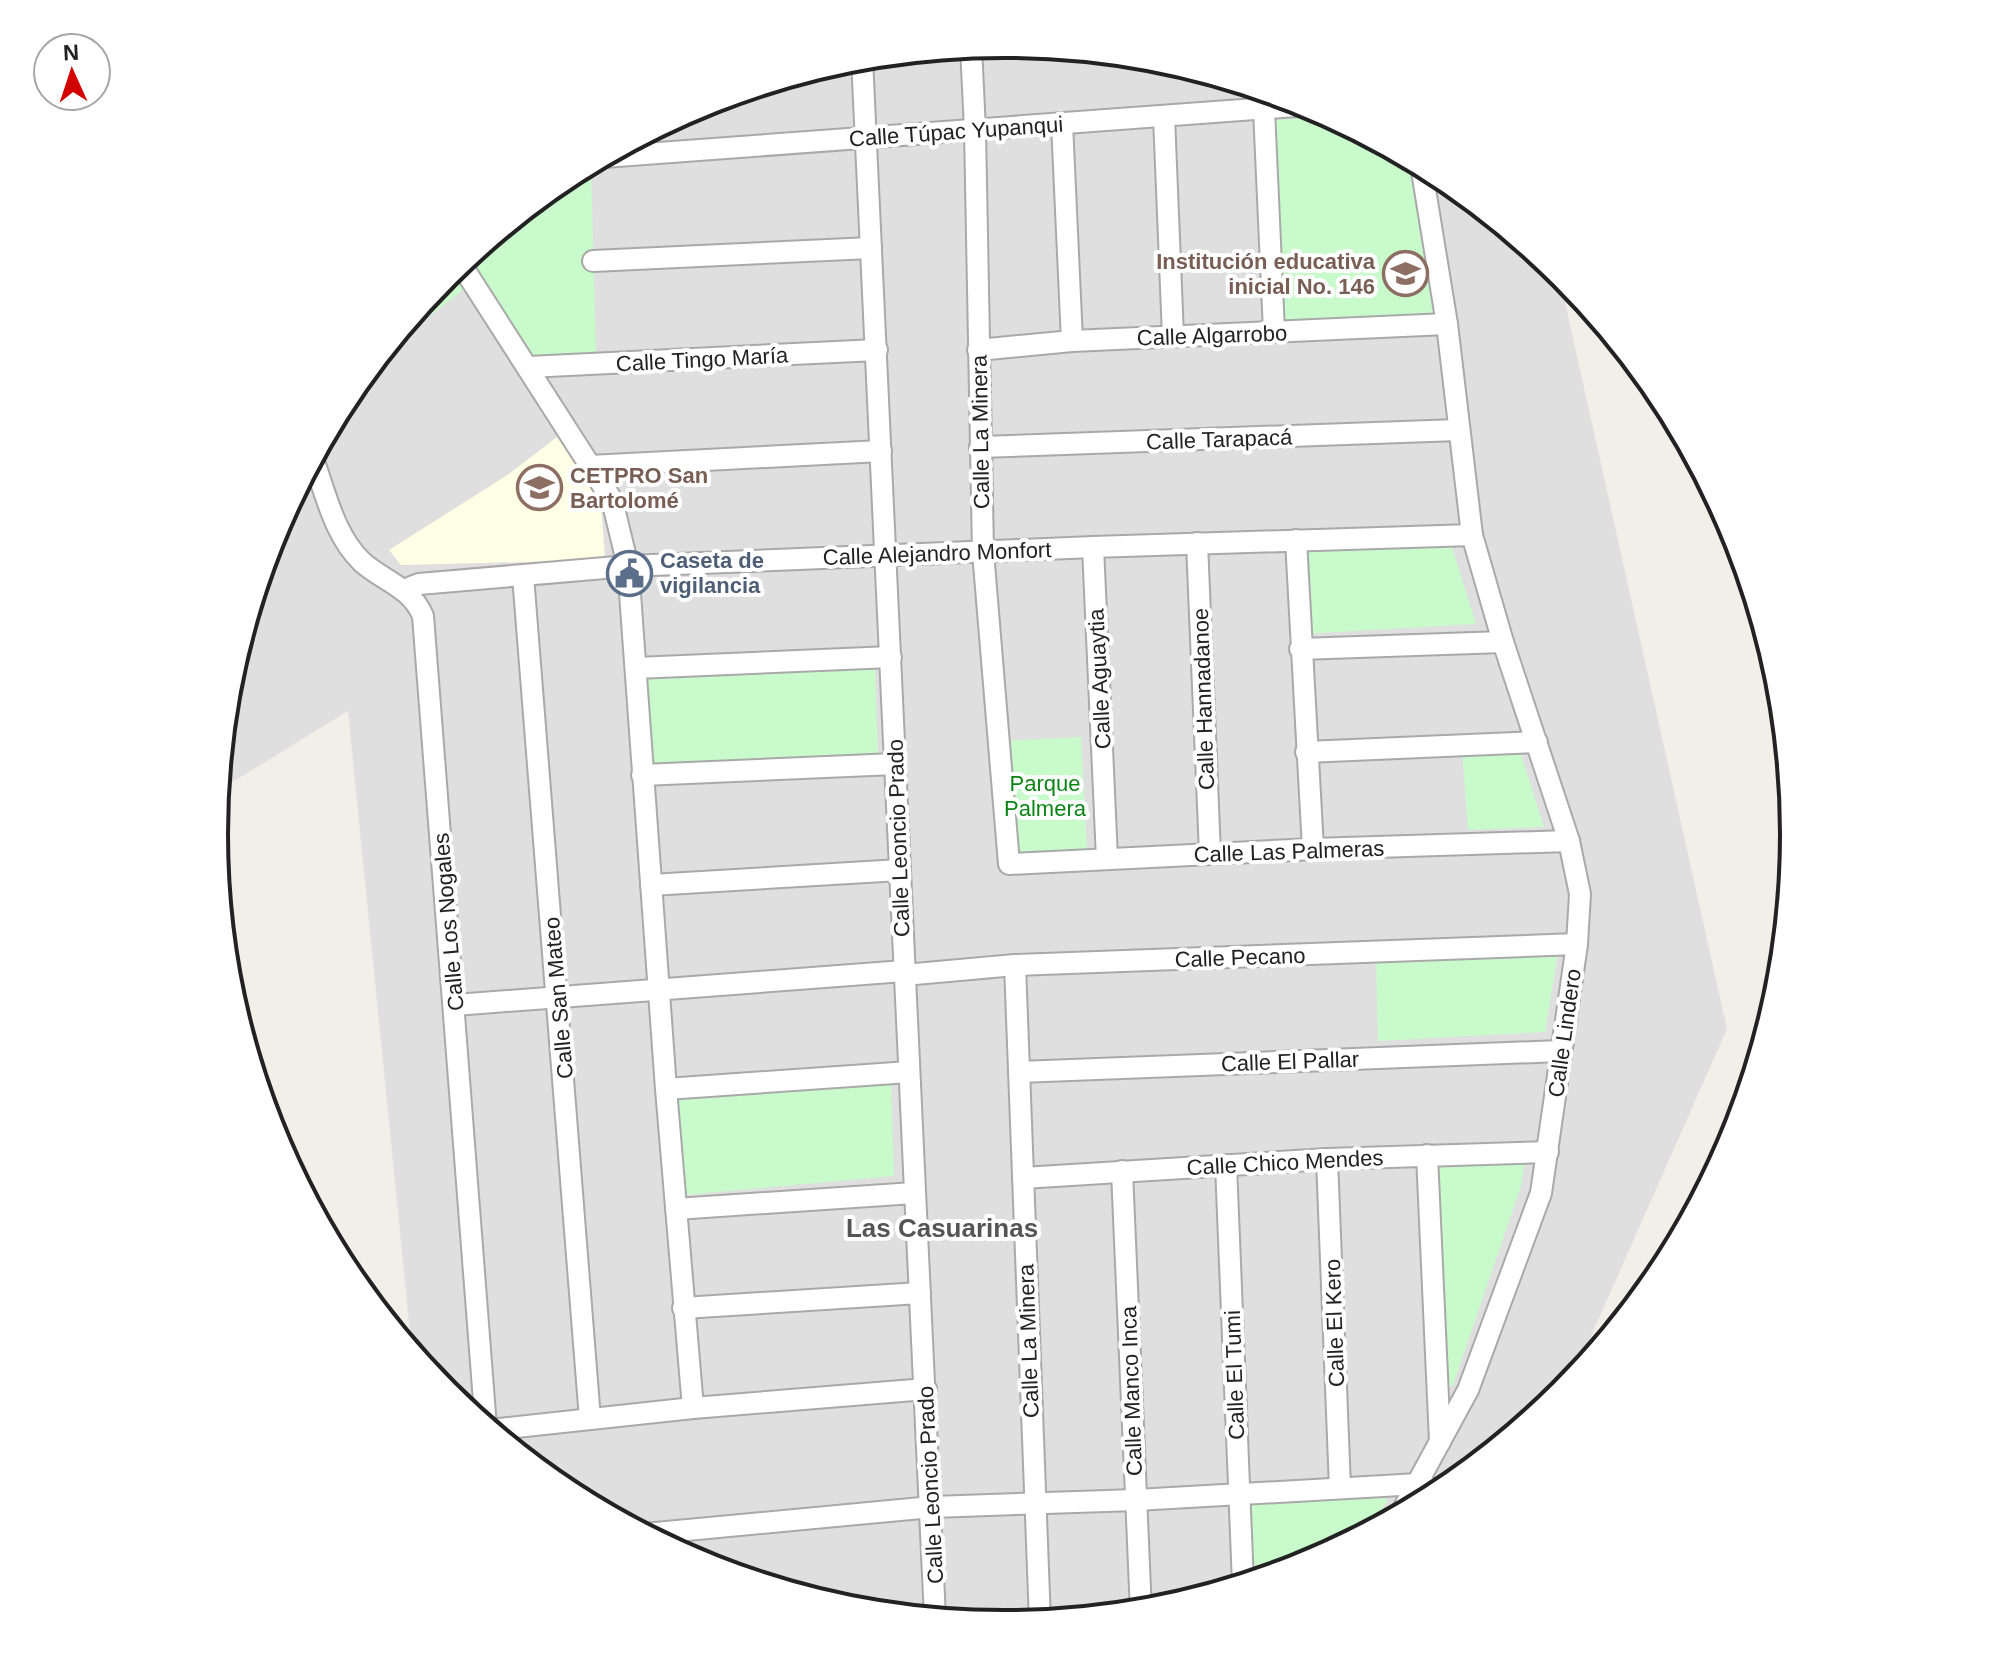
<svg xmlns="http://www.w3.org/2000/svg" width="2009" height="1669" font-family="Helvetica,sans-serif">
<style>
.residential{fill:#e0dfdf}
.education{fill:#ffffe5}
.park{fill:#c8facc}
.water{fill:#aad3df}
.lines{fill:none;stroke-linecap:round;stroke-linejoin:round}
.minor-casing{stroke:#a9a9a9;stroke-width:24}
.minor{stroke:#fff;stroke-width:20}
.labels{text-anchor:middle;stroke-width:8;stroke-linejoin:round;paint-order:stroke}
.street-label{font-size:22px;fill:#222;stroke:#fff}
.education-label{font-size:22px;font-weight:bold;fill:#785e54;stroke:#fff;text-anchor:end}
.service-label{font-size:22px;font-weight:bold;fill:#4e5e75;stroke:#fff;text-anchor:start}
.park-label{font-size:22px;fill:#0c8416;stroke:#fff}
.quarter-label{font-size:26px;font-weight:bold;fill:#555;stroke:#fff}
.rim{fill:none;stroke:#222;stroke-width:4}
</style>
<rect width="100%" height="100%" fill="#f2efe9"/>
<path class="residential" d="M1005,44L1159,59L1307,104L1444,177L1558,271L1727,1029L1568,1388L1563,1394L1443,1492L1307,1565L1158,1610L1004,1625L850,1610L702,1565L565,1492L445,1393L412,1353L348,711L218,791L229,680L274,532L347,395L446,275L566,177L702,104L851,59Z"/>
<path class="education" d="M557,437L601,502L605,560L401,565L389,550L509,474Z"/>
<g class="park">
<path d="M1330,116L1409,158L1433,315L1282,322L1274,120Z"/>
<path d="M591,170L596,353L532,357L473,267V253L566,177L578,171Z"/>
<path d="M453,269L464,289L421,323L411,318Z"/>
<path d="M1449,538L1476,624L1303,634L1300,546Z"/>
<path d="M875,669L878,757L644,767L636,678Z"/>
<path d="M1081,737L1087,851L1008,853L1003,741Z"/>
<path d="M1518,745L1544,827L1468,830L1462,748Z"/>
<path d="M1558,953L1545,1032L1378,1041L1376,959Z"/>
<path d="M891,1083L894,1176L675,1196L668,1095Z"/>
<path d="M1526,1155L1521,1186L1453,1385L1446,1388L1430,1161Z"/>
<path d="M1383,1494L1387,1501L1371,1531L1307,1565L1245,1584L1240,1500Z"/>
</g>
<path class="water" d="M1727,517L1735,532L1780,681L1793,810Z"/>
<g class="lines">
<defs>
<g id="minor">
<path d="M971,47L975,130L983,552L1009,864L1313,849L1569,841"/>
<path d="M862,58L935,1618"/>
<path d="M1264,109L1274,332"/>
<path d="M1164,117L1173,336"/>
<path d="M1062,123L1072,341"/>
<path d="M604,157L1309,105"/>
<path d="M464,260V269L612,500L628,566L666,1089L693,1408"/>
<path d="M593,261L871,248"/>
<path d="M978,350L1072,341L1447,324"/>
<path d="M528,367L877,350"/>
<path d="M980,447L1458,430"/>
<path d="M313,459C326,494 334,535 362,562C383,581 411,587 423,616L486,1427"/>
<path d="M589,466L881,451"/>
<path d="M1296,540L1313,849"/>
<path d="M1197,543L1210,854"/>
<path d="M1093,547L1107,859"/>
<path d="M523,576L590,1419"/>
<path d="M409,594L411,587L419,584L628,566L1093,547L1472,535"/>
<path d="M1300,649L1503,642"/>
<path d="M636,668L891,657"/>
<path d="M1306,752L1537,742"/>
<path d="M642,775L895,764"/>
<path d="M651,885L900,870"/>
<path d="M1015,965L1040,1622"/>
<path d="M904,975L1015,965L1577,944"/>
<path d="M455,1005L904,971"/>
<path d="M1019,1072L1561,1051"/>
<path d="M666,1089L909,1072"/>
<path d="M1427,1155L1440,1442"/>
<path d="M1327,1159L1340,1488"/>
<path d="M1226,1165L1243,1584"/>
<path d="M1122,1171L1141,1612"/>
<path d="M1023,1178L1327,1159L1548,1152"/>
<path d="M676,1209L914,1193"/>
<path d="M683,1308L920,1293"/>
<path d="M490,1430L693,1408L926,1389"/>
<path d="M1400,1515L1468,1390L1541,1193L1577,944L1580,894L1569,841L1503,642L1472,535L1447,324L1421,165"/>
<path d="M645,1534L932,1507L1136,1500L1418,1484L1443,1492"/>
</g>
</defs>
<use href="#minor" class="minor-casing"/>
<use href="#minor" class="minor"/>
</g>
<defs>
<symbol id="school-ring" viewBox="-11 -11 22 22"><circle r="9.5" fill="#fff" stroke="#8d6e63" stroke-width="1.5"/><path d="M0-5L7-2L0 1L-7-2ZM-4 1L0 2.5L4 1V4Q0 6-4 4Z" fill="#8d6e63"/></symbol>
<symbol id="university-ring" viewBox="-11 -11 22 22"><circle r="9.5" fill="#fff" stroke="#8d6e63" stroke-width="1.5"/><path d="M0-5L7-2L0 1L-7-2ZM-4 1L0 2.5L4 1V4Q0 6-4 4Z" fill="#8d6e63"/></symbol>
<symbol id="civic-ring" viewBox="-11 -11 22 22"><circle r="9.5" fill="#fff" stroke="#5c6f8a" stroke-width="1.5"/><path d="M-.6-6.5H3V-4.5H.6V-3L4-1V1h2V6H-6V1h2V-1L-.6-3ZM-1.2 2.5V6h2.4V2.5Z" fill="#5c6f8a"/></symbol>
</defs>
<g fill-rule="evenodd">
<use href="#school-ring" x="1380" y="248" width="51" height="51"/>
<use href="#university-ring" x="514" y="462" width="51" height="51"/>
<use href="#civic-ring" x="604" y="548" width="51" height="51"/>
</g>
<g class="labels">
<g class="street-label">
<text transform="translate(956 131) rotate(-4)" y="8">Calle Túpac Yupanqui</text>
<text transform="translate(1212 335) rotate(-2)" y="8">Calle Algarrobo</text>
<text transform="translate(702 359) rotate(-3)" y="8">Calle Tingo María</text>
<text transform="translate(980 432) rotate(-91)" y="8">Calle La Minera</text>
<text transform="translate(1219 439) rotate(-2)" y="8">Calle Tarapacá</text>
<text transform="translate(937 553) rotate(-2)" y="8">Calle Alejandro Monfort</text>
<text transform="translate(1099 679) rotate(-93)" y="8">Calle Aguaytia</text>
<text transform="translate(1203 699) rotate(-92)" y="8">Calle Hannadanoe</text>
<text transform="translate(898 838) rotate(-92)" y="8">Calle Leoncio Prado</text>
<text transform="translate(1289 851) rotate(-2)" y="8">Calle Las Palmeras</text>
<text transform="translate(448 922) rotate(-95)" y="8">Calle Los Nogales</text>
<text transform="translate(1240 957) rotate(-2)" y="8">Calle Pecano</text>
<text transform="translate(558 998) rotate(-95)" y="8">Calle San Mateo</text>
<text transform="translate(1564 1033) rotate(-82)" y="8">Calle Lindero</text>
<text transform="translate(1290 1061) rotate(-2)" y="8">Calle El Pallar</text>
<text transform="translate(1285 1162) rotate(-3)" y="8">Calle Chico Mendes</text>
<text transform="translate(1334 1323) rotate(-92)" y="8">Calle El Kero</text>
<text transform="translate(1028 1341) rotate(-92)" y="8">Calle La Minera</text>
<text transform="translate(1234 1375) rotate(-92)" y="8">Calle El Tumi</text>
<text transform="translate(1131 1391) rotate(-92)" y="8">Calle Manco Inca</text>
<text transform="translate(930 1485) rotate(-93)" y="8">Calle Leoncio Prado</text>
</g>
<g class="education-label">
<text x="1375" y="269">Institución educativa<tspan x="1375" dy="25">inicial No. 146</tspan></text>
<text x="570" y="483" text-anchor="start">CETPRO San<tspan x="570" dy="25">Bartolomé</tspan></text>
</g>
<g class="service-label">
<text x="660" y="568">Caseta de<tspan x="660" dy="25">vigilancia</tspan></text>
</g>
<g class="park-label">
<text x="1045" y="791">Parque<tspan x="1045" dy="25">Palmera</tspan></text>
</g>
<g class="quarter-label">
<text x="942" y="1237">Las Casuarinas</text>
</g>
</g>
<path d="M0 0H2009V1669H0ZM228 834a776 776 0 1 1 1552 0a776 776 0 1 1-1552 0Z" fill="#fff" fill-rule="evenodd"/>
<path class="rim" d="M228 834a776 776 0 1 1 1552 0a776 776 0 1 1-1552 0Z"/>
<g transform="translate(72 72) rotate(357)"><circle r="38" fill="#ffffff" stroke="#a7a7a7" stroke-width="2"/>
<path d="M0-6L14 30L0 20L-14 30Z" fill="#d40000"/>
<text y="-12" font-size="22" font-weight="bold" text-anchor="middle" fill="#222222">N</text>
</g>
</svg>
